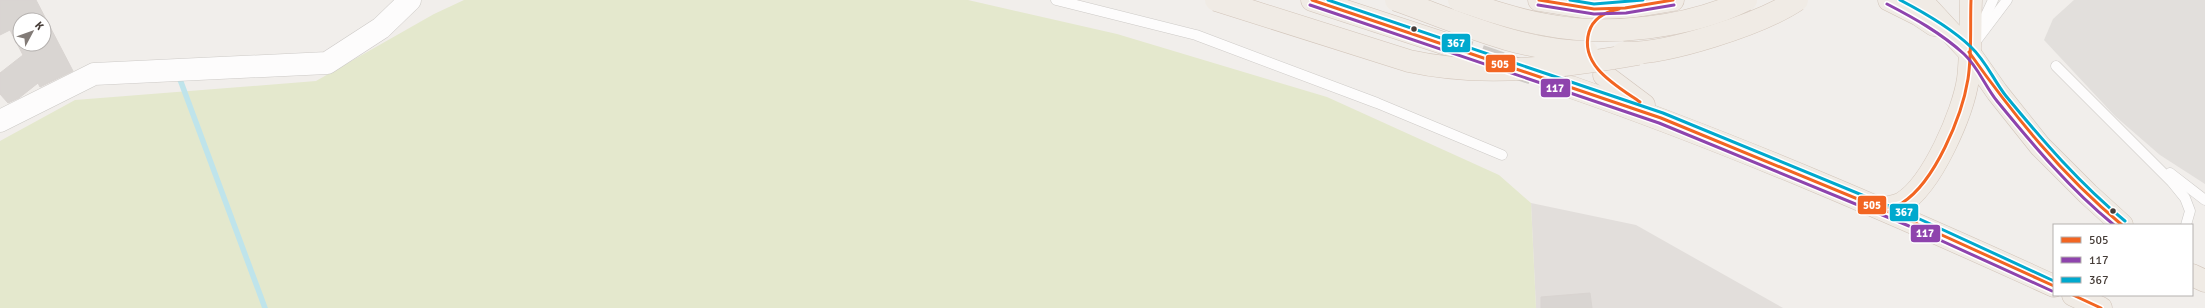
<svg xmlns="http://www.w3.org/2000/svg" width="2205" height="308" font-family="Signika,sans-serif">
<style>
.industrial{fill:#e2dedb}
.green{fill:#e4e8cd}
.parking{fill:#e2dfdc}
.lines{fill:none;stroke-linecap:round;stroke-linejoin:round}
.stream{stroke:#bfe4eb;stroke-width:5.5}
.building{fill:#d9d5d2;stroke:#d9d4d1;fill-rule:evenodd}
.primary-tunnel{stroke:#cfcbc7;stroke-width:22;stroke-dasharray:22 11;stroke-linecap:butt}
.service-casing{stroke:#cdcac7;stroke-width:11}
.tertiary-casing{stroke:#cdcac7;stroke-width:23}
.primary-casing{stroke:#d2c5ba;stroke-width:23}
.service{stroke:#fdfcfc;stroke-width:10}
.tertiary{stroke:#fdfcfc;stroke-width:22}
.primary{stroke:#f0ebe5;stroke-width:22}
.primary-bridge-casing{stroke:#d2c5ba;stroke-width:23;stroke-linecap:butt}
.primary-bridge{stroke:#f0ebe5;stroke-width:22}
.bus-1-casing{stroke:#fff;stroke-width:6}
.bus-2-casing{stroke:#fff;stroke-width:6}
.bus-3-casing{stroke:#fff;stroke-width:6}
.bus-1{stroke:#f26522;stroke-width:3}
.bus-2{stroke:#8e44ad;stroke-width:3}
.bus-3{stroke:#00a9ce;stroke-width:3}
.bus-dot{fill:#463d38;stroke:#fff;stroke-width:1.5}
.line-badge{stroke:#fff;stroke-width:1.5}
.badge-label{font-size:11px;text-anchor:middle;font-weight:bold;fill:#fff}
</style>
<rect width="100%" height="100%" fill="#f1eeeb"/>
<path class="industrial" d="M1531,203L1636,225L1783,308H1536Z"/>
<path class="green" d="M464,0H968L1117,34L1327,97L1499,175L1531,203L1536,308H0V141L75,100L316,81L434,14Z"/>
<path class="parking" d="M2074,0H2205V184L2160,155L2115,116L2044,40L2053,19Z"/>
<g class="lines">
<path class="stream" d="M178,74L265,308"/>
</g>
<g class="building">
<path d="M0,0H36L73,71L40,87L38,83L19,98L8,103L0,94V73L23,55L10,30L0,35ZM20,20H44V44H20Z"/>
<path d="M1590,293L1592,308H1541V297Z"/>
</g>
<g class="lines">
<path class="primary-tunnel" d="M1449,45L1571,87"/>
<defs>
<g id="service">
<path d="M1056,0L1196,35L1377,103L1502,155"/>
<path d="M1979,30L1993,0"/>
<path d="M1973,45L2007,0"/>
<path d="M2056,66L2172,182L2185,198L2190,211L2186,225"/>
<path d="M2170,173L2205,200"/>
</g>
<path id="tertiary" d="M0,121L94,74L327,63L381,28L410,0"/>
<g id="primary">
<path d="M1312,0L1449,45"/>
<path d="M1539,0L1594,9L1625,8L1673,0"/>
<path d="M1889,0L1919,15L1934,25"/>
<path d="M1921,0L1969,52L1997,92L2040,146L2088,194L2122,225"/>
<path d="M1604,75L1644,105"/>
<path d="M1571,87C1735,144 1896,214 2054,286"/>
<path d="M1882,209C1888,207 1896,206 1902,203C1932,185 1963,113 1968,79C1971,56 1970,24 1971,0"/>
<path d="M2192,275L2205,281"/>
<path d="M2073,295L2101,308"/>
</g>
</defs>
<use href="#service" class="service-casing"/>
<use href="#tertiary" class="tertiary-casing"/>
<use href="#primary" class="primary-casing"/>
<use href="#service" class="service"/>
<use href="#tertiary" class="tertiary"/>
<use href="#primary" class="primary"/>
<defs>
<g id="primary-bridge">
<path d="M1216,0L1409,61C1484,78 1564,67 1638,54"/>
<path d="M1396,0C1458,22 1520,51 1587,52"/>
<path d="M1459,0C1488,10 1517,20 1547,25C1608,37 1689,28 1746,0"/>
<path d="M1623,53C1666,55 1761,24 1797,0"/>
</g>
</defs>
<use href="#primary-bridge" class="primary-bridge-casing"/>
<use href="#primary-bridge" class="primary-bridge"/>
<defs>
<g id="bus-1">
<path d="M1312,0L1661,118L1911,221L2054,286"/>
<path d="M1539,0L1594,9L1625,8L1673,0"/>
<path d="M1619,9C1605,12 1593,18 1589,32C1579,66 1617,86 1640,102"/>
<path d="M1969,52C2014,116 2062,175 2122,225"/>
<path d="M1882,209C1888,207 1896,206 1902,203C1935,182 1962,116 1968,79C1972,53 1970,26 1971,0"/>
<path d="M2073,295L2101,308"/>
</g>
<g id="bus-2">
<path d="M1887,4C1914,18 1941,33 1964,54C1978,67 1985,86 1997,101C2033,145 2070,189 2114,225"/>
<path d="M1310,5L1659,123L1909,226L2052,291"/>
<path d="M1538,5L1594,14L1626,13L1674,5"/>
</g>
<g id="bus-3">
<path d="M1328,0L1663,113L1913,216L2054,281"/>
<path d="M1570,0L1594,4L1643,0"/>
<path d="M1900,0C1925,13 1951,28 1971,47C1986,61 1994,81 2006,96C2043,141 2080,184 2125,221"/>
</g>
</defs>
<use href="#bus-1" class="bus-1-casing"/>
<use href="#bus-2" class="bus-2-casing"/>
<use href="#bus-3" class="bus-3-casing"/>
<use href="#bus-1" class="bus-1"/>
<use href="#bus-2" class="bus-2"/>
<use href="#bus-3" class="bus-3"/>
</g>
<g class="bus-dot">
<circle cx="1414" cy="29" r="3.5"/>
<circle cx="2113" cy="211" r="3.5"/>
</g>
<g class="line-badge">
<rect x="1441" y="33" width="30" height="20" rx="4" fill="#00a9ce"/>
<rect x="1485" y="54" width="31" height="19" rx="4" fill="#f26522"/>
<rect x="1540" y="78" width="31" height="20" rx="4" fill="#8e44ad"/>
<rect x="1857" y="195" width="30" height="20" rx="4" fill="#f26522"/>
<rect x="1889" y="203" width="30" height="19" rx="4" fill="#00a9ce"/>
<rect x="1910" y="224" width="31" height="19" rx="4" fill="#8e44ad"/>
</g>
<g class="badge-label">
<text x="1456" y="47">367</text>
<text x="1500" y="68">505</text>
<text x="1555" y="92">117</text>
<text x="1872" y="209">505</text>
<text x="1904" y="216">367</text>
<text x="1925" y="237">117</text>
</g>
<rect x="2053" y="224" width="140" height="72" fill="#ffffff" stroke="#b5b1af"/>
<rect x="2061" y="237" width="20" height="6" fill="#f26522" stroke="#b5b1af"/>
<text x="2089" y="244" font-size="12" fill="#463d38">505</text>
<rect x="2061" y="257" width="20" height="6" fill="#8e44ad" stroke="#b5b1af"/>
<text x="2089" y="264" font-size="12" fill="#463d38">117</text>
<rect x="2061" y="277" width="20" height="6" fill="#00a9ce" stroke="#b5b1af"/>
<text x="2089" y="284" font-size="12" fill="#463d38">367</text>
<g transform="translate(32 32) rotate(49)"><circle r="19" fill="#ffffff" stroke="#b5b1af"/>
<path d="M0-3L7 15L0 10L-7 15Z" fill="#827b77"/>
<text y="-6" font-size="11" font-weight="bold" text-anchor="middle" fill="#463d38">K</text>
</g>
</svg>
